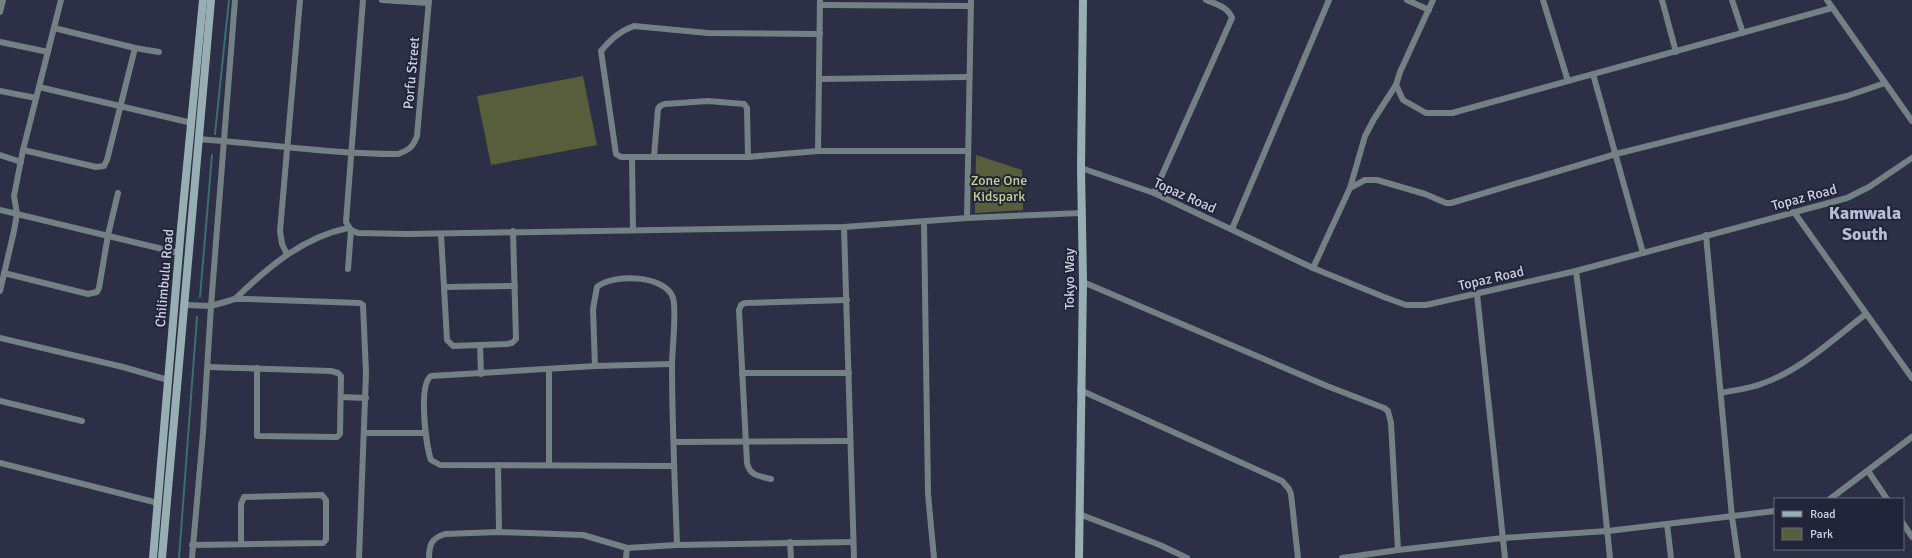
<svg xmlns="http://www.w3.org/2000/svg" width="1912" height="558" font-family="Signika,sans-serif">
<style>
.green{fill:#585e3b}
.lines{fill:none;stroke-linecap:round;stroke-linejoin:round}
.stream{stroke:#3c6e72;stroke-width:2}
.street{stroke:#738184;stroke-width:6}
.secondary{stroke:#97aeb3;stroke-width:8}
.labels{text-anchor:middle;stroke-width:4;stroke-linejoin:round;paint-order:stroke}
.street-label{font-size:14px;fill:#ced1df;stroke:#22253a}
.park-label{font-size:14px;fill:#c6d091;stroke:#22253a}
.district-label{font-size:18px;font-weight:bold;fill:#b7bdd8;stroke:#22253a}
</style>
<rect width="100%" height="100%" fill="#2c2f45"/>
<g class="green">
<path d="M583,76L597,145L491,165L477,96Z"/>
<path d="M976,155L1022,170L1023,210L975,213Z"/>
</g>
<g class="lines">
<g class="stream">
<path d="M215,134L229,0"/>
<path d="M200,297L212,155"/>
<path d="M179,558L197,317"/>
</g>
<g class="street">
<path d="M363,0L346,222L351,230L358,233L407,234L844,227L967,218L1082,213"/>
<path d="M382,0L428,3"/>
<path d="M1407,0L1429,10"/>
<path d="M1433,0L1400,72L1396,85L1403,100L1426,113H1452L1832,8"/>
<path d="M1543,0L1568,81"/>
<path d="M1662,0L1676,52"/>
<path d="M1732,0L1743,33"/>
<path d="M1827,0L1912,121"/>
<path d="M821,5L971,6"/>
<path d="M0,12L3,0"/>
<path d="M54,28L135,48L159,52"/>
<path d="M820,34L708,33L634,26C620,31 611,39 601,51L616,154L621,157H748L818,151H968"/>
<path d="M0,42L48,52"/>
<path d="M1593,74L1643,253"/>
<path d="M819,79L969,77"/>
<path d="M39,87L192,123"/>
<path d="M0,91L36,98"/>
<path d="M199,139C265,144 332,154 398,154C409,150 413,147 417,136L429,0"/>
<path d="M23,150L96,167L104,166L107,160L135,48"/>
<path d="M818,151L820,0"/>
<path d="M0,155L21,162"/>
<path d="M654,156L658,109L660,106L665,104L708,101L744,104L747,108L748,157"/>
<path d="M632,157L633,230"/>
<path d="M1081,168L1154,193L1313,268L1384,297L1406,305H1426L1576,271L1847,198L1869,187L1912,158"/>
<path d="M1350,188L1365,136L1374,119L1396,85"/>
<path d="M1154,193L1232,18C1228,7 1216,4 1206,0"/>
<path d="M0,210L179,253"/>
<path d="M1794,212L1912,378"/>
<path d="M967,218L971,0"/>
<path d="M924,222L928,494L934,558"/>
<path d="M844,227L854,558"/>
<path d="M1232,229L1329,0"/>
<path d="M441,234L447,340L453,346L507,344L512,343L516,339L513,231"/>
<path d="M1706,235L1732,517L1738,558"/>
<path d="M287,254L282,244L280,231L300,0"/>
<path d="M1313,268L1350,188L1365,180H1377L1425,194L1446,203H1451L1616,154L1847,96L1885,83"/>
<path d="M348,269L351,230"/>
<path d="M1576,271L1599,451L1610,558"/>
<path d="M4,273L88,294L97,292L99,288L108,235L118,193"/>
<path d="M1083,282L1327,386L1384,408L1388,411L1391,423L1398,550"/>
<path d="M445,287L515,286"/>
<path d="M0,291L14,231L17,214L14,196L23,150L61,0"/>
<path d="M1477,294L1505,558"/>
<path d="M235,299C267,268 303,237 348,228"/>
<path d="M186,305L211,306L235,299H247L360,303L363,305L366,373L359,558"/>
<path d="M0,338L123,367L168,380"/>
<path d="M480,345L481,374"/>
<path d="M672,364L595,366L431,376C418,385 426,446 431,460L440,465L674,466"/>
<path d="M595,366L593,309L597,287C613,273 666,275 673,298C677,310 672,350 672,365C672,425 675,485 677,545"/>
<path d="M208,367L331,371L338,373L341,376L340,434L337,437L257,436V368"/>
<path d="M549,370V465"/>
<path d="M742,373H849"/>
<path d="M1080,390L1282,481L1289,489L1291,494L1298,558"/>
<path d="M1721,393C1734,390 1748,389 1761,384C1800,371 1833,339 1866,314"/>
<path d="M341,397L366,398"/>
<path d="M0,401L82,421"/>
<path d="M365,433H425"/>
<path d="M674,442L850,441"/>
<path d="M0,463L158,503"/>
<path d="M498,465L499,532"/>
<path d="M1868,471L1887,499"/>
<path d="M771,479C759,476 750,476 747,463L739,310L741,305L745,303L847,300"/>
<path d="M1830,499L1912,437"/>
<path d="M1079,514L1160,545L1187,558"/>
<path d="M1903,523L1912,537"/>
<path d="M1667,524L1671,558"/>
<path d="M790,542L791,558"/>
<path d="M192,545L323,543L326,540V500L322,495L244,497L241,504V544"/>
<path d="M192,558L203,433L211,306L235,0"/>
<path d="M429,558C429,544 432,538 445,534L499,532L583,535L627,548L677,545L853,542"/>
<path d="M626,558L627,548"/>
<path d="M1342,558L1398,550L1503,538L1608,531L1775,511"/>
</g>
<g class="secondary">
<path d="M153,558L181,228L203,0"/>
<path d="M162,558L211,0"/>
<path d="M1079,558L1083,282L1081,168L1083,0"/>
</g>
</g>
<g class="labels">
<g class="street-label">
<text transform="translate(411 73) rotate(-85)" y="5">Porfu Street</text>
<text transform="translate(1185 195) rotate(24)" y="5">Topaz Road</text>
<text transform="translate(1804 197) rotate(-15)" y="5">Topaz Road</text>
<text transform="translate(164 278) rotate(-85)" y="5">Chilimbulu Road</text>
<text transform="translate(1491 278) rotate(-13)" y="5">Topaz Road</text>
<text transform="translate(1069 279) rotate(-90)" y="5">Tokyo Way</text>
</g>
<g class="park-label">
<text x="999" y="185">Zone One<tspan x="999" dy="16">Kidspark</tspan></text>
</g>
<g class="district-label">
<text x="1865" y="219">Kamwala<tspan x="1865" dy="21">South</tspan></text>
</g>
</g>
<rect x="1774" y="498" width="130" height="52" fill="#22253a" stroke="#676a7c"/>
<rect x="1782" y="511" width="20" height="6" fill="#97aeb3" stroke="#676a7c"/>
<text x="1810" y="518" font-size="12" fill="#ced1df">Road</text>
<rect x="1782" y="528" width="20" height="12" fill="#585e3b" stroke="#676a7c"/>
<text x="1810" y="538" font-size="12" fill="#ced1df">Park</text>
</svg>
